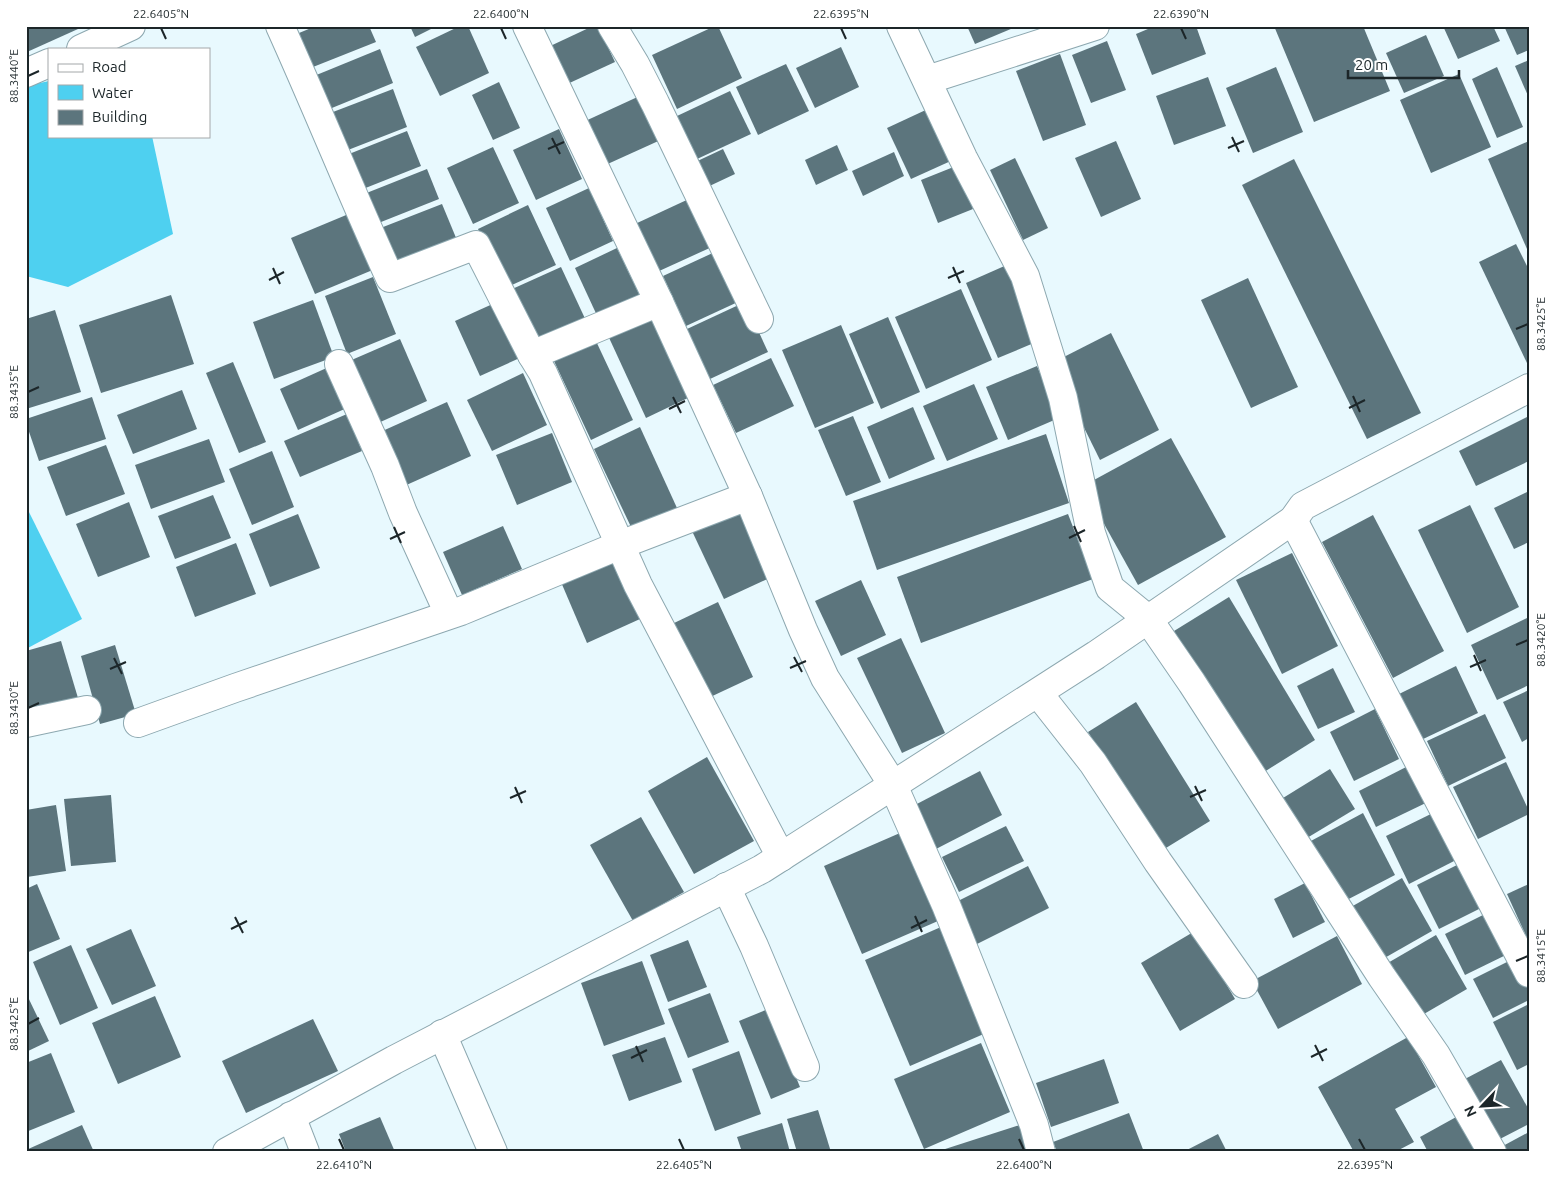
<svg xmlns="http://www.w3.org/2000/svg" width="1555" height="1178" font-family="Ubuntu,sans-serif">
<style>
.water{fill:#4ed0f0}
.building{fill:#5c757d}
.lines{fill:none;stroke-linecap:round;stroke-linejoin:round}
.minor-casing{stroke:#8da8b0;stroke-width:30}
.minor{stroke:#fff;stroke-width:28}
.ticks{fill:none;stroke:#1c2629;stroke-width:2}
.neatline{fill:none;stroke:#1c2629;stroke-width:2}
.ticks-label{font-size:12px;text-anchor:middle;fill:#1c2629}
</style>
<rect width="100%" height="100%" fill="#e8f9fe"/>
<g class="water">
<path d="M49,81V136H152L173,234L68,287L26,276V86Z"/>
<path d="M26,506L82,619L26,649Z"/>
</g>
<g class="building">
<path d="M26,26H76L78,29L27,52Z"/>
<path d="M316,26H369L376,42L313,67L299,33Z"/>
<path d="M410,26H437L415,37Z"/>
<path d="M460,26H468L489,73L440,96L416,47Z"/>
<path d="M593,26H598L615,62L563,86L546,48Z"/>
<path d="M715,26H718L742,78L677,109L652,55Z"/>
<path d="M967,26H1018L975,44Z"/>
<path d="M1155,26H1196L1206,54L1152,75L1136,34Z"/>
<path d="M1274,26H1363L1390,91L1314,122Z"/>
<path d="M1443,26H1493L1500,41L1458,59Z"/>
<path d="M1504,26H1529V50L1517,55Z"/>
<path d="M1426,35L1444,76L1404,93L1386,53Z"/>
<path d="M1107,41L1126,90L1091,103L1072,55Z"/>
<path d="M841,47L859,87L815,108L796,68Z"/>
<path d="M380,49L393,83L327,110L314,76Z"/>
<path d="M1060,54L1086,125L1043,141L1016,71Z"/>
<path d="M1529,60V98L1515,66Z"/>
<path d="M786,64L809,111L758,135L736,87Z"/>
<path d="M1276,67L1303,132L1253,153L1226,88Z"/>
<path d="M1497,67L1523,127L1497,138L1472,79Z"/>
<path d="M1459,74L1491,147L1431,173L1400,100Z"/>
<path d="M1208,77L1226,126L1174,145L1156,96Z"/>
<path d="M499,82L520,128L493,140L472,95Z"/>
<path d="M393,89L407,127L348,150L333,112Z"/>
<path d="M730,91L751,134L697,159L677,116Z"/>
<path d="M644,94L665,138L601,167L581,123Z"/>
<path d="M930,108L953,160L911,179L887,128Z"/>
<path d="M559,129L582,179L536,200L513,150Z"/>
<path d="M407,131L421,166L363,189L349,154Z"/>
<path d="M1116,141L1141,199L1101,217L1075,158Z"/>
<path d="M1529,141V248L1527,249L1488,159Z"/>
<path d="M837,145L848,170L816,185L805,160Z"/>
<path d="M493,147L519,203L473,224L447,168Z"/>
<path d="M723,149L735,174L701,190L689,165Z"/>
<path d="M894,152L904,176L863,196L852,171Z"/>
<path d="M1015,158L1048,228L1023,240L990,170Z"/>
<path d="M1294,159L1421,413L1367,439L1242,185Z"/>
<path d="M956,166L973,209L938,223L921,180Z"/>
<path d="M427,169L439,199L376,224L364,194Z"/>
<path d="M589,188L613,241L570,261L546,208Z"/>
<path d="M691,198L714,246L657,272L635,224Z"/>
<path d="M442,204L459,245L395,271L378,229Z"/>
<path d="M528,205L556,265L505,288L478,229Z"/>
<path d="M351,213L375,269L315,294L291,238Z"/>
<path d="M1516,244L1529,270V362L1527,363L1479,262Z"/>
<path d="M617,248L643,302L600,322L575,268Z"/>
<path d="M717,251L740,301L686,326L663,276Z"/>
<path d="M1009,264L1041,340L998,358L966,283Z"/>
<path d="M561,267L588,325L537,348L510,290Z"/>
<path d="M373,277L396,334L347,354L325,296Z"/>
<path d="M1248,278L1298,387L1251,408L1201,300Z"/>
<path d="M961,289L992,360L926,389L895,317Z"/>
<path d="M171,295L194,364L101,393L79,325Z"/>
<path d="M313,300L334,357L274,379L253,322Z"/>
<path d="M497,302L522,357L480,376L455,321Z"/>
<path d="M745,302L768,352L710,379L687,329Z"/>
<path d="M648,309L690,397L646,418L605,329Z"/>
<path d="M55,310L81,392L26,409V319Z"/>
<path d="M888,317L920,392L881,409L849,334Z"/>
<path d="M841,325L874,403L815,428L782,350Z"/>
<path d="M1111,333L1159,430L1100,460L1052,363Z"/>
<path d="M400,339L427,401L376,424L347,362Z"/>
<path d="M595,339L633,420L591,440L553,359Z"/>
<path d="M771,358L794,406L736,433L713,385Z"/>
<path d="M233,362L266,442L239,453L206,373Z"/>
<path d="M331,366L349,407L298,430L280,389Z"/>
<path d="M1037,366L1059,418L1008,440L986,387Z"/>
<path d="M523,373L547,425L492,451L467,400Z"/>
<path d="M974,384L998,439L947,461L923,406Z"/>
<path d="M182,390L197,429L133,454L117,415Z"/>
<path d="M92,397L106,439L39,461L26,423V419Z"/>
<path d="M447,402L471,456L402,487L378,433Z"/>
<path d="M913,407L935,459L889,479L867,427Z"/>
<path d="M347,414L362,451L300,477L284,441Z"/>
<path d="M853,416L881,482L846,496L818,430Z"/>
<path d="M1529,416V461L1476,486L1459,451Z"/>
<path d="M640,427L677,508L632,529L594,449Z"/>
<path d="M552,433L572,482L517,505L496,455Z"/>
<path d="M1046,434L1069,503L877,570L853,501Z"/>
<path d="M1171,438L1226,537L1138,585L1083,486Z"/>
<path d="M209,439L225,482L151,509L135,465Z"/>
<path d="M106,445L125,494L66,516L47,467Z"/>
<path d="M272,451L294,507L252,525L229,469Z"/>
<path d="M1529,491V542L1514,549L1494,508Z"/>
<path d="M213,495L231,538L175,559L158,516Z"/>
<path d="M129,502L150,557L98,577L76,524Z"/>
<path d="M1470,505L1519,607L1467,633L1418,530Z"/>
<path d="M742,508L774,576L724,599L692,531Z"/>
<path d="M298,514L320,568L270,587L249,534Z"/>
<path d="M1068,514L1093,579L921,643L897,577Z"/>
<path d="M1373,515L1444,651L1393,678L1322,542Z"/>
<path d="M503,526L522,569L462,595L443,552Z"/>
<path d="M236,543L256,594L195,617L176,567Z"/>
<path d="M1292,553L1338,646L1282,674L1236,580Z"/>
<path d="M614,560L640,619L587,643L561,582Z"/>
<path d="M861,580L886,635L841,656L815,601Z"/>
<path d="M1229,597L1315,740L1261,774L1174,631Z"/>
<path d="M718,602L753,677L706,699L672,624Z"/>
<path d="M1529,617V685L1497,700L1471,645Z"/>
<path d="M901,638L945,733L902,753L857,658Z"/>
<path d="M61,641L78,698L31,712L26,696V651Z"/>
<path d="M115,645L136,714L100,724L81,656Z"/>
<path d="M1456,666L1478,713L1421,740L1399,694Z"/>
<path d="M1333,668L1355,712L1318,729L1297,686Z"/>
<path d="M1529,690V738L1522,742L1503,702Z"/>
<path d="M1136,702L1210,821L1161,851L1088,732Z"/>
<path d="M1375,709L1399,759L1354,781L1330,732Z"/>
<path d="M1485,714L1506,758L1448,786L1427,741Z"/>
<path d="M707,757L754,841L694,874L648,791Z"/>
<path d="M1506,762L1529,811V814L1478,839L1453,787Z"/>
<path d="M1414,763L1432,800L1376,827L1359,791Z"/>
<path d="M1330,769L1355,809L1307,838L1283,798Z"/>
<path d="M980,771L1002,815L936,849L913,806Z"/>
<path d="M111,795L116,862L71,866L64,799Z"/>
<path d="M56,805L66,871L27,877L26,810Z"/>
<path d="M1437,811L1460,858L1409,884L1386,836Z"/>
<path d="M1363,813L1395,875L1341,903L1309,842Z"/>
<path d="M641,817L684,892L633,921L590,845Z"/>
<path d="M1006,826L1024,861L959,892L942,857Z"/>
<path d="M900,833L938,921L862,954L824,866Z"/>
<path d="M1465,861L1487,905L1439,929L1417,885Z"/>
<path d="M1028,866L1049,908L977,944L956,902Z"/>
<path d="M1402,878L1432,931L1381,960L1351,907Z"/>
<path d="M1305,883L1325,922L1293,938L1274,899Z"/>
<path d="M37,884L60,939L26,953V889Z"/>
<path d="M1529,884V937L1527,938L1507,894Z"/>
<path d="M1489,912L1510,953L1465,975L1445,934Z"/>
<path d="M941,927L986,1033L910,1066L865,960Z"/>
<path d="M131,929L156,986L112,1005L86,949Z"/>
<path d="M1195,931L1235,999L1180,1031L1141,963Z"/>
<path d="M1436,935L1467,989L1417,1018L1386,964Z"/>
<path d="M1337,936L1362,984L1278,1029L1252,981Z"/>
<path d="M688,940L707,987L668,1002L650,955Z"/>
<path d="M71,945L98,1008L60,1025L33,962Z"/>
<path d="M1513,959L1529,989V1000L1493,1018L1473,979Z"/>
<path d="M642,961L665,1024L604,1046L581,983Z"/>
<path d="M26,993L49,1041L26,1052Z"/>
<path d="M710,993L729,1042L688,1058L668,1009Z"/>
<path d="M155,996L181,1057L118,1084L92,1023Z"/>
<path d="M1529,1004V1064L1517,1070L1493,1022Z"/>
<path d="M768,1009L800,1087L771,1099L739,1021Z"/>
<path d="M313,1019L338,1071L246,1113L222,1061Z"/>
<path d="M665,1037L682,1082L629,1101L612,1055Z"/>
<path d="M1408,1037L1436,1087L1395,1109L1414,1142L1395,1152H1354L1318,1087Z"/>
<path d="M981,1043L1010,1112L924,1149L894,1079Z"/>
<path d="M739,1051L761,1114L715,1131L692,1069Z"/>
<path d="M51,1053L75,1112L26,1132V1063Z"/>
<path d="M1104,1059L1119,1103L1051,1127L1036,1083Z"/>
<path d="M1501,1060L1529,1110V1124L1496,1141L1463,1080Z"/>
<path d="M818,1110L831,1152H797L787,1119Z"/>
<path d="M1129,1113L1144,1152H1057L1053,1142Z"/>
<path d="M1458,1116L1478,1152H1428L1420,1137Z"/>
<path d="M380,1117L395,1152H346L339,1134Z"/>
<path d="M782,1123L790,1152H742L737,1137Z"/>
<path d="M1023,1124L1032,1152H939V1151Z"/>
<path d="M82,1125L94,1152H26V1150Z"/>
<path d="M1529,1132V1152H1504L1501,1147Z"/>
<path d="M1218,1134L1227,1152H1183Z"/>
</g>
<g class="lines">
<defs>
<g id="minor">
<path d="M280,26C318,110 352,195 390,278L476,245L532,355L543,373L638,585L781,857"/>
<path d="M527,26L659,302L748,496L803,630L825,678L893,785L946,905L1034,1125L1041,1152"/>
<path d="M612,26L635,64L655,103L759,319"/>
<path d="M901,26L963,158L1025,276L1063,398L1091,533L1110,588L1148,619L1192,683L1382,977L1436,1055L1492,1152"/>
<path d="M81,49L131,26"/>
<path d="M26,73L49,63"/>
<path d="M927,80L1095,26"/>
<path d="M532,355L659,302"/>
<path d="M339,364L385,466L403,513L449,614"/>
<path d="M1293,520L1529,973"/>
<path d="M1038,693L1093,763L1158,862L1244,984"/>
<path d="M26,723L87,710"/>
<path d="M138,723L235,688L461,611L620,545L748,496"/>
<path d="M726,887L754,946L805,1067"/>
<path d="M442,1034L493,1152"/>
<path d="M291,1116L305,1152"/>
<path d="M227,1152L394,1060L762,869L1096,655L1293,520L1303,506L1529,388"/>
</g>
</defs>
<use href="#minor" class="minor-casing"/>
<use href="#minor" class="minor"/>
</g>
<path class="ticks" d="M161,28L166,39M501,28L506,39M841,28L846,39M1181,28L1186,39M28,76L39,71M1232,137L1239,152M552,138L560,154M1228,148L1244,141M548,149L564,142M953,267L960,283M273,268L280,284M948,278L964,271M269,280L284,272M1516,329L1528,324M28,392L39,387M1353,396L1360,412M673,397L681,413M1349,408L1365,400M669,409L685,401M1074,526L1081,542M394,527L401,543M1069,538L1085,530M390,539L405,532M1516,645L1528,640M1474,655L1481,671M794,657L802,672M114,658L122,674M1470,667L1486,660M790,668L806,661M110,669L126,662M28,708L39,703M1195,786L1202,801M515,787L522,803M1190,797L1206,790M510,798L526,791M915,916L922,932M235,917L243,933M911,928L927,920M231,929L247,921M1516,961L1528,956M28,1024L39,1018M1315,1045L1323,1061M636,1046L643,1062M1311,1057L1327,1049M631,1058L647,1050M339,1139L344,1150M679,1139L684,1150M1019,1139L1024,1150M1359,1139L1365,1150"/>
<rect width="1555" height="1178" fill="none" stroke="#ffffff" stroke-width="55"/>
<rect x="48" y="48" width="162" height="90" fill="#ffffff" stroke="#a4a8a9"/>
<rect x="58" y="64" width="25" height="8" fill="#ffffff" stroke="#a4a8a9"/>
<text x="92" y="72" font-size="15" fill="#1c2629">Road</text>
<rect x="58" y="85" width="25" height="15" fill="#4ed0f0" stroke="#a4a8a9"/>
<text x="92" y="98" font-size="15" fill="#1c2629">Water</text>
<rect x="58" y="110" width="25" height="15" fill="#5c757d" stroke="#a4a8a9"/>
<text x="92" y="122" font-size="15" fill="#1c2629">Building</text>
<g transform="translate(1482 1106) rotate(245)" stroke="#ffffff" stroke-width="4" paint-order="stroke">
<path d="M0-4L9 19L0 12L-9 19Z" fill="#1c2629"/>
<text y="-8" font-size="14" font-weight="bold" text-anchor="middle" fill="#1c2629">N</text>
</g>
<path d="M1348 70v8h111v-8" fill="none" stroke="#1c2629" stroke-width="2.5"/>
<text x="1355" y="70" font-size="15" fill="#1c2629" stroke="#ffffff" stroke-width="4" paint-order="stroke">20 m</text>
<rect x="28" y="28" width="1500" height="1122" class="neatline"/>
<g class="ticks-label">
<text x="161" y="18">22.6405°N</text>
<text x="501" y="18">22.6400°N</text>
<text x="841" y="18">22.6395°N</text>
<text x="1181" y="18">22.6390°N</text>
<text transform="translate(14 76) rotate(-90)" y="4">88.3440°E</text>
<text transform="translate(1541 324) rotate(-90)" y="4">88.3425°E</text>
<text transform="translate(14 392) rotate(-90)" y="4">88.3435°E</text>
<text transform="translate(1541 640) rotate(-90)" y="4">88.3420°E</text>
<text transform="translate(14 708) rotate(-90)" y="4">88.3430°E</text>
<text transform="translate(1541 956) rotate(-90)" y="4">88.3415°E</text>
<text transform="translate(14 1024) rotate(-90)" y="4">88.3425°E</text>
<text x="344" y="1169">22.6410°N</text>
<text x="684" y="1169">22.6405°N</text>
<text x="1024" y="1169">22.6400°N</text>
<text x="1365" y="1169">22.6395°N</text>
</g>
</svg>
